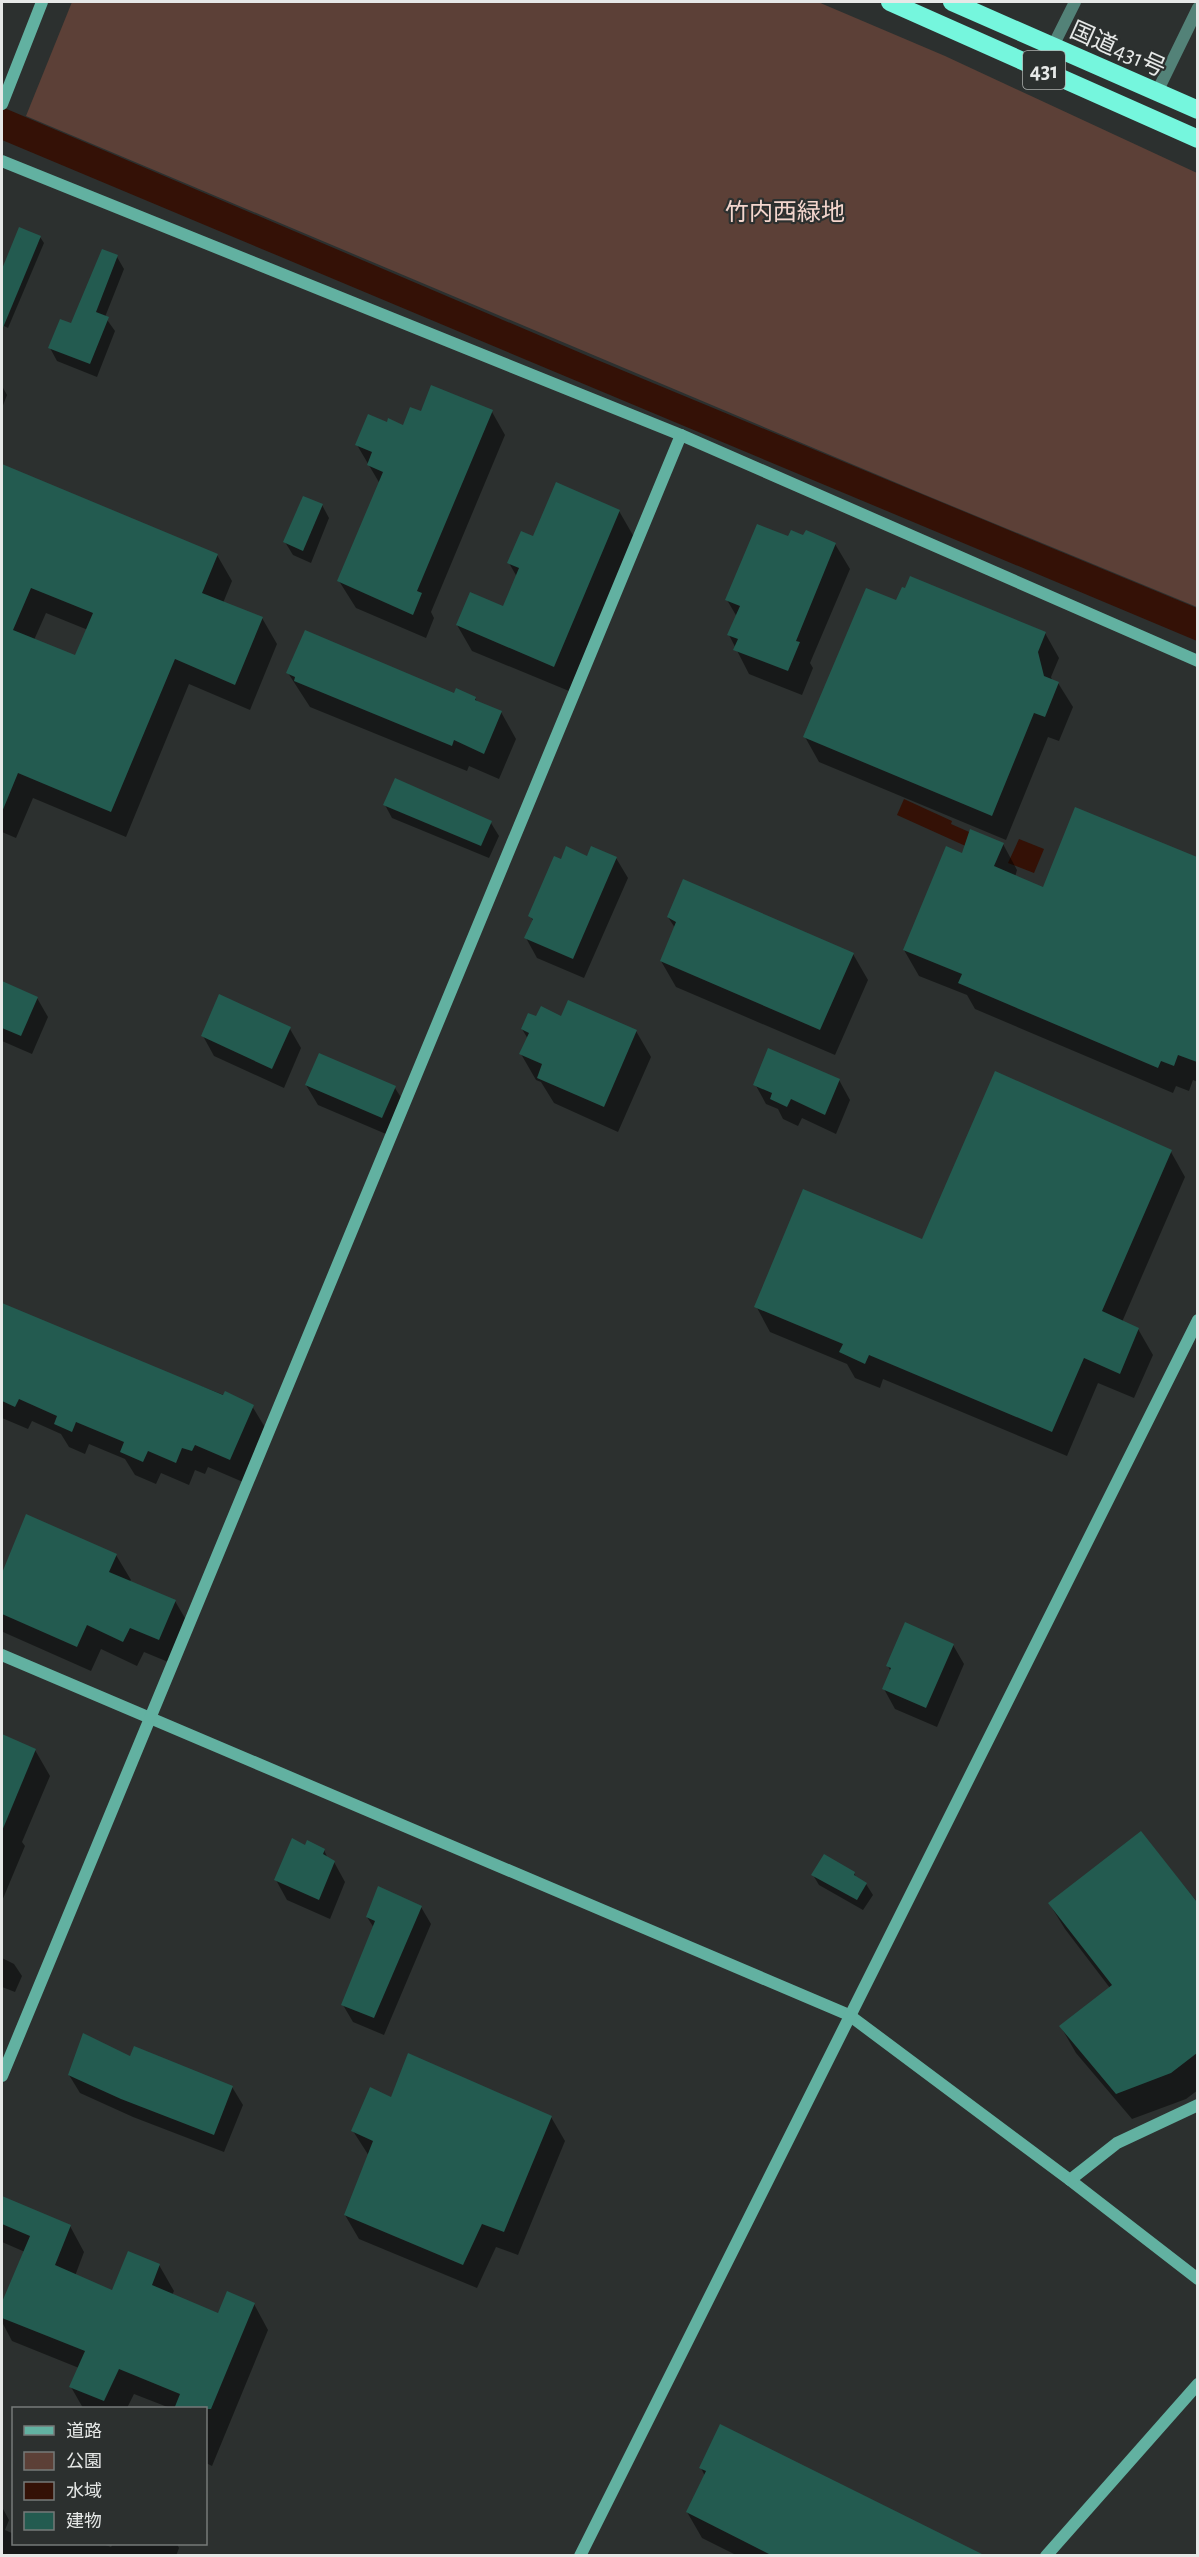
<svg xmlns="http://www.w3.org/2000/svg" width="1199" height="2557" font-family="'Alegreya Sans','Noto Sans JP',sans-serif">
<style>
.green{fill:#5c4037}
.water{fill:#341106}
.shadow{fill:#0007;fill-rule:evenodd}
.building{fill:#235b50;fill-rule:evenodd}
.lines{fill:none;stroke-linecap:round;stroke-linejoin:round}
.lane{stroke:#538278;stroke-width:12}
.secondary{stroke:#62b1a1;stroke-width:12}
.highway{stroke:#75f6dd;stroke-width:18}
.labels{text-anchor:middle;stroke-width:4.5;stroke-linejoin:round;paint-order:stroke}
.shield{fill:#2c302f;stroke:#aeb1b0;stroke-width:1.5}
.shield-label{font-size:22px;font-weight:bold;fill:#e6e8e7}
.street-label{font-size:24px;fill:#e6e8e7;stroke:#2c302f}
.park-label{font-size:24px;fill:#f4d6cd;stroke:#2c302f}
</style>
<rect width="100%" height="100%" fill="#2c302f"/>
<path class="green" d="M72,2H818L945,56L1197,173V607L923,494L26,116Z"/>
<g class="water">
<path d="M2,107L595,359L1197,608V641L2,140Z"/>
<path d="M904,799L952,821L951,824L976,835L970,848L897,815Z"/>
<path d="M1019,839L1044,849L1034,873L1008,863Z"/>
</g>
<g class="shadow">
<path d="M20,229L40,237L44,243L8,328L2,325V272Z"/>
<path d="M117,257L124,269L105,317L115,331L97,377L57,361L50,348L72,325Z"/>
<path d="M2,386L7,395L2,408Z"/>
<path d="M492,412L505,435L431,612L434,618L426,638L356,608L339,581L380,484L357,445L388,424L404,427L422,413Z"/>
<path d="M2,465L217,555L232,581L223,603L262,618L277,644L250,710L189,684L126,837L33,798L16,838L2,832ZM46,613L88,630L76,657L34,640Z"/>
<path d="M322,505L329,518L311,563L293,555L285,542Z"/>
<path d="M619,511L634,537L569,691L472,651L457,625L504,608L517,577L509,563L534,538Z"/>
<path d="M806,532L835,544L850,569L810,663L813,668L802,695L749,674L729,635L737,617L727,600L789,538L804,537Z"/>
<path d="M897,602L1045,633L1059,658L1051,677L1052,680L1058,683L1073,707L1059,741L1048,737L1006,840L819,762L805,737Z"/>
<path d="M288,673L475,698L478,703L501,712L516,739L499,779L469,766L467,771L310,707Z"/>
<path d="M385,805L491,823L499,836L489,858L392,818Z"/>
<path d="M1076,809L1198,859V1082L1193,1080L1189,1091L1176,1086L1173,1093L975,1009L967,995L919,976L904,950L962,855L1003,844L1017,870L1015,877L1044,889Z"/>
<path d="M588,858H616L628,878L584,978L537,958L526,938L534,922L530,916L562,861Z"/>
<path d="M668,917L853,954L868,980L835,1055L676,987L661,961L675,928Z"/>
<path d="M2,983L37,998L48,1017L32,1054L2,1041Z"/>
<path d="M537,1018L636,1031L651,1057L618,1132L554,1103L541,1082L536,1080L521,1054L528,1039L522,1029Z"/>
<path d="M290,1029L301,1048L284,1088L214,1056L203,1036Z"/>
<path d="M839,1080L850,1100L836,1134L802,1118L798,1126L783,1119L778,1109L766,1104L755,1084Z"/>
<path d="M306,1085L395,1088L407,1107L393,1137L318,1105Z"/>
<path d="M1171,1152L1185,1177L1122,1322L1138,1329L1153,1355L1134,1398L1098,1383L1067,1456L883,1379L880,1388L855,1378L847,1364L770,1332L756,1306L923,1241Z"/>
<path d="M2,1305L67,1334L252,1406L266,1429L243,1482L208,1467L205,1474L195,1470L189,1485L161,1473L156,1484L135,1475L125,1459L89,1444L85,1454L69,1447L61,1434L32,1421L28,1429L2,1418Z"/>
<path d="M27,1516L116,1555L131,1580L129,1582L175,1601L189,1625L173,1664L144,1652L137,1666L101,1649L91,1671L3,1632L2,1577Z"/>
<path d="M953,1645L964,1664L937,1727L895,1709L884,1689L891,1672L888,1666Z"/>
<path d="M2,1736L35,1750L50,1776L22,1842L25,1846L2,1901Z"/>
<path d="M1141,1833L1198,1903V2090L1186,2099L1132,2119L1076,2053L1061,2027L1110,1988L1065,1929L1049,1903Z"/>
<path d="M306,1847L324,1850L328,1859L334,1862L345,1882L330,1919L287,1900L276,1880Z"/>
<path d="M854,1873L857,1879L866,1884L873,1895L863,1910L819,1885L813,1875Z"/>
<path d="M421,1907L431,1924L384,2035L353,2022L343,2005L374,1928L367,1917Z"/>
<path d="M2,1958L14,1964L22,1976L15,1992L2,1987Z"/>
<path d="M131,2058L232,2087L243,2105L224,2152L133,2117L80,2093L69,2075Z"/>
<path d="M392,2099L551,2117L565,2141L518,2255L496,2247L477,2288L359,2239L345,2215L369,2156L353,2131Z"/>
<path d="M2,2197L70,2226L84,2252L75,2276L113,2292L159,2265L174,2291L172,2295L219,2315L254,2304L268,2330L212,2466L206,2463V2408H170L134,2394L127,2408H83L71,2387L79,2368L12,2341L2,2322V2306L25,2252L2,2242Z"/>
<path d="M701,2468L970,2556H738L702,2538L687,2512L705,2476Z"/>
<path d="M2,2507L9,2520L5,2530L14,2534V2544H103L111,2547L113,2544H177L179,2548L176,2556H2Z"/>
</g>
<g class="building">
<path d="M19,227L41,236L2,330V269Z"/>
<path d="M102,249L118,255L96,312L109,317L90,364L48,348L60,319L71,323Z"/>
<path d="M431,385L493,410L417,591L422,593L413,615L337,581L383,472L367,465L372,452L355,445L368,414L387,422L388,418L403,425L410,407L421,411Z"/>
<path d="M2,464L218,554L202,593L263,617L235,685L175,659L111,812L18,773L2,812ZM31,588L93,613L75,655L13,630Z"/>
<path d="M556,482L620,510L554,667L456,625L470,592L503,606L519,568L507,563L521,531L533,536Z"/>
<path d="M303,496L323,504L303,551L283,542Z"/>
<path d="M757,524L788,536L791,530L803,535L806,530L836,543L796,641L800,642L788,671L733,650L738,639L727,635L740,606L725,600Z"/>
<path d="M910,576L1046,632L1038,652L1044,676L1059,682L1045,717L1034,713L992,816L803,737L866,588L896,600L902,587L905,588Z"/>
<path d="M305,630L454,693L456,688L476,697L475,700L502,711L484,754L454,740L452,746L294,681L295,677L286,673Z"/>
<path d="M395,778L492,821L481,846L383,805Z"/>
<path d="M1075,807L1197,857V1062L1178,1055L1174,1066L1161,1061L1158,1068L958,983L962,974L903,950L946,846L962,853L970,829L1004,843L994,866L1043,887Z"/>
<path d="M566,846L587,856L591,846L617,857L573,959L524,938L533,919L528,916L554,856L561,859Z"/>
<path d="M683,879L854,953L820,1030L660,961L676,922L667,917Z"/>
<path d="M2,981L38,997L21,1036L2,1028Z"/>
<path d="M219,994L291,1027L272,1069L201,1036Z"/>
<path d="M568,1000L637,1030L604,1107L537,1078L542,1064L519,1054L529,1033L521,1029L528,1013L536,1016L541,1006L561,1016Z"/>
<path d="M768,1048L840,1079L825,1115L791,1099L787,1107L770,1099L772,1093L753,1085Z"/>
<path d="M319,1053L396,1086L382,1118L305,1085Z"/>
<path d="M995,1071L1172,1150L1102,1311L1139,1328L1120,1374L1084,1358L1052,1432L869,1355L865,1364L839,1352L843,1344L754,1307L803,1189L922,1239Z"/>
<path d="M2,1303L223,1395L225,1391L254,1405L230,1460L195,1445L192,1451L182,1448L176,1463L148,1451L143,1462L120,1452L124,1442L76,1422L72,1432L54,1424L57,1416L19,1399L15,1407L2,1401Z"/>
<path d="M26,1514L117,1554L109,1572L176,1600L159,1640L130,1628L123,1642L87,1625L77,1647L2,1614V1573Z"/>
<path d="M905,1622L954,1644L926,1708L882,1689L891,1668L886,1666Z"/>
<path d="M2,1734L36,1749L2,1831Z"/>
<path d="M1141,1831L1197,1902V2053L1171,2073L1116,2094L1059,2026L1112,1985L1048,1903Z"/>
<path d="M292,1838L305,1845L307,1840L325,1849L323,1854L335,1861L319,1900L274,1880Z"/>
<path d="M824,1854L855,1872L854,1875L867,1883L857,1900L811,1875Z"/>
<path d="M378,1886L422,1906L374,2018L341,2005L375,1921L366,1917Z"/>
<path d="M83,2033L130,2056L134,2046L233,2086L214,2135L121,2099L68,2075Z"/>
<path d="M408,2053L552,2116L504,2232L482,2224L463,2265L344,2215L373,2141L351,2131L370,2087L391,2097Z"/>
<path d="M2,2196L71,2225L55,2265L112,2290L128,2251L160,2264L152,2285L218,2313L227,2291L255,2303L211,2409H174L180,2394L119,2369L104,2401L69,2387L85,2351L2,2318V2302L30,2236L2,2224Z"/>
<path d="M720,2424L986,2556H773L686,2512L706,2471L699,2468Z"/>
</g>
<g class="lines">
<g class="lane">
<path d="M1053,46L1075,2"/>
<path d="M1157,92L1198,8"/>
</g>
<g class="secondary">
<path d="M2,104L42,2"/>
<path d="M2,161L681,435L1198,661"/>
<path d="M2,1655L849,2015L1070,2180L1198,2279"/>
<path d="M2,2076L681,435"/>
<path d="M1070,2180L1117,2143L1198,2105"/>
<path d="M580,2556L1198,1320"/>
<path d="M1046,2556L1198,2384"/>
</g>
<g class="highway">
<path d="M890,2L1198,139"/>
<path d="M952,2L1198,110"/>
</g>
</g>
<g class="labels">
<rect class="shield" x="1023" y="51" width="42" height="38" rx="4.5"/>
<g class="shield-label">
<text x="1044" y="78">431</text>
</g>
<g class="street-label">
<text transform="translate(1118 49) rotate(24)" y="8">国道431号</text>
</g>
<g class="park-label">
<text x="785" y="220">竹内西緑地</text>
</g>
</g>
<rect width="1199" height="2557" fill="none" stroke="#e6e8e7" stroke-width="6"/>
<rect x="12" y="2407" width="195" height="138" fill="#2c302f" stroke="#767a79" stroke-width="1.5"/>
<rect x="24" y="2426" width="30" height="9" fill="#62b1a1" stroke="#767a79" stroke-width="1.5"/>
<text x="66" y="2437" font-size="18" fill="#e6e8e7">道路</text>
<rect x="24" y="2452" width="30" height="18" fill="#5c4037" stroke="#767a79" stroke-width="1.5"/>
<text x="66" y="2467" font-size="18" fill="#e6e8e7">公園</text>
<rect x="24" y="2482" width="30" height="18" fill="#341106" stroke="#767a79" stroke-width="1.5"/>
<text x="66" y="2497" font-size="18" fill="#e6e8e7">水域</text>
<rect x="24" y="2512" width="30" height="18" fill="#235b50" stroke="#767a79" stroke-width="1.5"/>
<text x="66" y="2527" font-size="18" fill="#e6e8e7">建物</text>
</svg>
